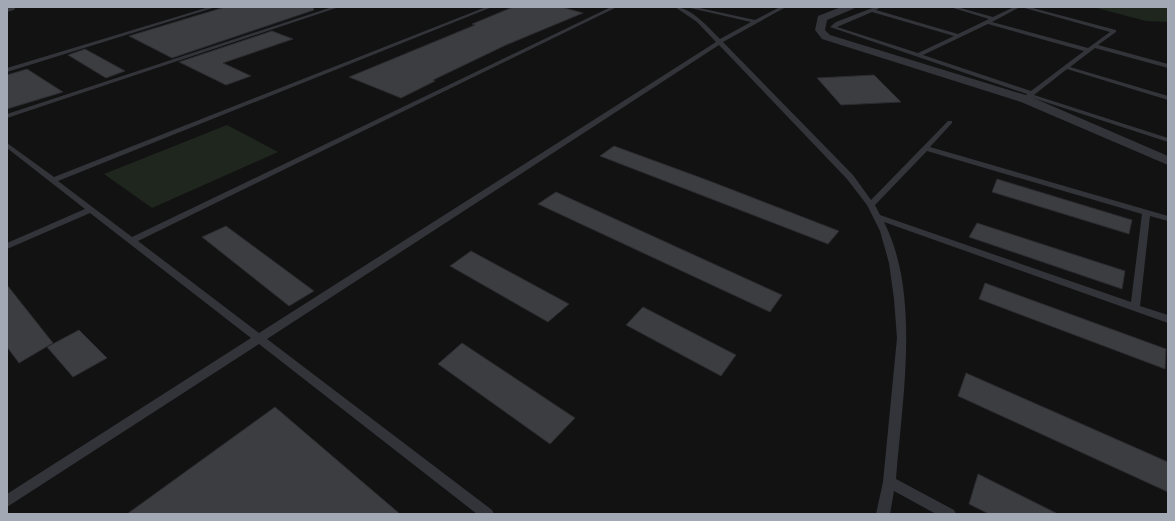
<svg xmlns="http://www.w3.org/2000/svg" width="1175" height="521" font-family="Overpass,sans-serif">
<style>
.green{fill:#1e261e}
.building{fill:#3c3d41;stroke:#2c2c30}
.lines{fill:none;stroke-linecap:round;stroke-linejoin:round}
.service{fill:#323439;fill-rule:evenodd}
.minor{fill:#323439;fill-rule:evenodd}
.tertiary{fill:#323439;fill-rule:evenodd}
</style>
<rect width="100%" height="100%" fill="#121213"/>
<g class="green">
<path d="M1093,7H1168V22L1146,21Z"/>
<path d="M227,125L278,152L152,208L104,174Z"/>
</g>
<g class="building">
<path d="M225,7H313L314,10L172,58L129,36Z"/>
<path d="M513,7H561L583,13L506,45L433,80L435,81L401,98L349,77L475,25L472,24Z"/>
<path d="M272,31L293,39L223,63L251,76L226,85L179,62Z"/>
<path d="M85,49L125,71L106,78L68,55Z"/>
<path d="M27,69L63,92L7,109V75Z"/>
<path d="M874,75L901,102L841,105L817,78Z"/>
<path d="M614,146L707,180L839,231L828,244L600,156Z"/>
<path d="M997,179L1132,220L1129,234L992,192Z"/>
<path d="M556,192L670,244L782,295L770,312L538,204Z"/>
<path d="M977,223L1125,271L1122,289L969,237Z"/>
<path d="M226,226L314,291L289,306L202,237Z"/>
<path d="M471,251L569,304L548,322L450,266Z"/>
<path d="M985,283L1166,349L1165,369L979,299Z"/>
<path d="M7,285L53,343L19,363L7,347Z"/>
<path d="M643,307L736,355L721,376L626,325Z"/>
<path d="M79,330L107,358L73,377L47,347Z"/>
<path d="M462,343L575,418L550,444L438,364Z"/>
<path d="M966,373L1168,462V492L958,396Z"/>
<path d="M275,407L400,514H127Z"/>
<path d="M978,474L1058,514H989L969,504Z"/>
</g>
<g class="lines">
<g class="service">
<path d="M209,7H216L7,72V68Z"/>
<path d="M332,7H339L7,118V114Z"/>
<path d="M486,7H492L58,181L132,237L611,7H617L138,241L259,333L716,42L697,22L675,7C691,7 709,28 720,39L751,22L686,7H695L755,20L780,7H786L723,42L853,175L871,200L948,121H952V123L930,147L1168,216V221L1150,216L1140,306L1168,315V323L884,222C921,295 902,400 896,479L954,510L956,514H936L894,491L890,514H876L883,482L897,338L894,299L889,263L880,231L867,205L847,179L719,45L267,339L492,510L494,514H477L259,344L7,507V494L251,338L90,213L7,249V243L85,209L7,148V143L54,177ZM927,151L1142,214L1131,302L880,215L875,205Z"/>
<path d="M875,7H881L876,10L958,34L989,19L950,7H957L993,17L1014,7H1020L992,22L1088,48L1110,32L1021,7H1029L1116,30V32L1098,45L1168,64V68L1095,48L1070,67L1168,96V100L1067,69L1034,95L1168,138V142L1030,97L1025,98L1024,97L1027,94L830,27L836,22ZM872,12L954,36L918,53L837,27ZM988,24L1084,51L1031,91L923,55Z"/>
</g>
<path class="minor" d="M841,7H855L853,9L827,20L825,30L830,35L1029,96L1168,156V165L1021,102L822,39L815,30L818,16Z"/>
<path class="tertiary" d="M7,7H16L14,10L7,12Z"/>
</g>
<rect width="1175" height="521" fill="none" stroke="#a2a9b5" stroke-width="16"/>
</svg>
